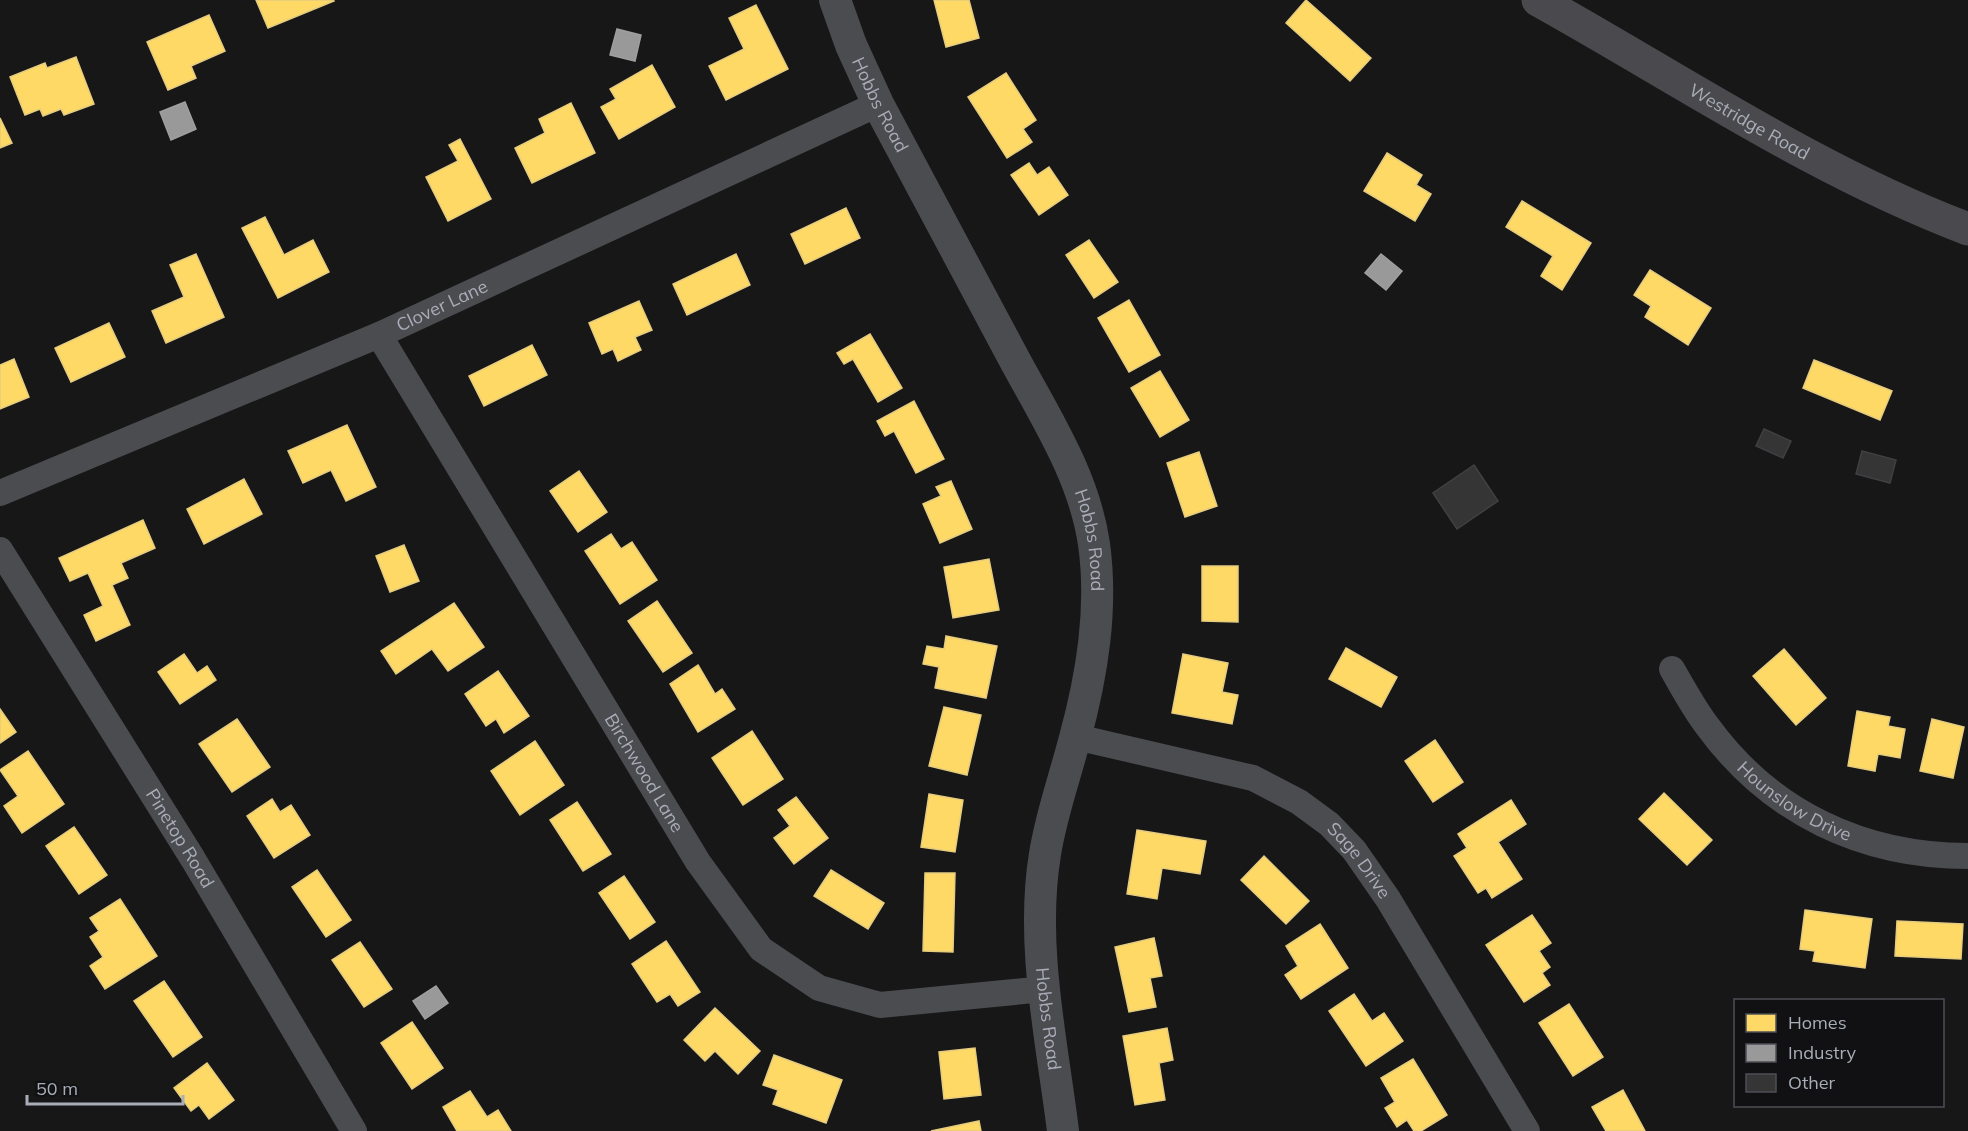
<svg xmlns="http://www.w3.org/2000/svg" width="1968" height="1131" font-family="Mulish,sans-serif">
<style>
.homes{fill:#ffd966;stroke:#e5cc7f;stroke-width:1.5}
.industry{fill:#999;stroke:#9e9fa2;stroke-width:1.5}
.building{fill:#353536;stroke:#3f4043;stroke-width:1.5}
.lines{fill:none;stroke-linecap:round;stroke-linejoin:round}
.minor{stroke:#4b4c50;stroke-width:26}
.tertiary{stroke:#4b4c50;stroke-width:32}
.secondary{stroke:#4a4a4e;stroke-width:33}
.labels{text-anchor:middle;stroke-width:6;stroke-linejoin:round;paint-order:stroke}
.street-label{font-size:18px;fill:#a8adb8;stroke:#111113}
</style>
<rect width="100%" height="100%" fill="#171717"/>
<g class="homes">
<path d="M256,0H333L334,1L268,28Z"/>
<path d="M934,0H969L979,38L946,47Z"/>
<path d="M1306,0L1371,58L1350,81L1286,23Z"/>
<path d="M756,5L788,69L726,100L709,66L744,49L729,18Z"/>
<path d="M209,15L225,51L191,66L196,78L168,90L147,42Z"/>
<path d="M76,57L94,104L64,115L61,109L43,116L40,109L25,115L10,77L45,63L47,68Z"/>
<path d="M652,65L675,107L619,139L601,107L616,99L610,89Z"/>
<path d="M1006,73L1036,120L1023,129L1032,142L1007,158L968,97Z"/>
<path d="M571,103L595,153L532,183L515,148L545,133L539,119Z"/>
<path d="M0,118L12,143L0,148Z"/>
<path d="M460,139L491,199L448,221L426,177L458,161L449,145Z"/>
<path d="M1387,153L1422,175L1416,185L1431,194L1415,221L1364,191Z"/>
<path d="M1029,163L1037,175L1049,167L1068,195L1039,215L1011,175Z"/>
<path d="M1522,201L1591,243L1562,290L1541,276L1553,256L1506,227Z"/>
<path d="M846,208L860,238L805,264L791,234Z"/>
<path d="M265,217L284,255L313,240L329,272L278,298L242,228Z"/>
<path d="M1089,240L1118,282L1094,298L1066,255Z"/>
<path d="M196,254L224,317L166,343L152,311L184,297L170,265Z"/>
<path d="M736,254L750,285L687,315L673,284Z"/>
<path d="M1650,270L1711,308L1688,345L1645,317L1651,306L1634,295Z"/>
<path d="M1129,300L1160,355L1129,372L1098,318Z"/>
<path d="M639,301L652,330L635,337L641,350L618,361L613,349L602,354L589,323Z"/>
<path d="M109,323L125,357L71,382L55,348Z"/>
<path d="M870,334L902,388L878,402L853,359L844,364L837,353Z"/>
<path d="M532,345L547,375L484,406L469,376Z"/>
<path d="M14,359L29,397L0,409V365Z"/>
<path d="M1814,360L1892,391L1880,420L1803,388Z"/>
<path d="M1160,371L1189,420L1160,437L1131,388Z"/>
<path d="M914,401L944,459L916,473L894,431L885,436L877,421Z"/>
<path d="M347,425L376,487L346,501L331,470L303,483L288,451Z"/>
<path d="M1199,452L1217,506L1185,517L1167,463Z"/>
<path d="M579,471L607,512L578,532L550,491Z"/>
<path d="M244,479L262,514L204,544L187,509Z"/>
<path d="M951,481L972,529L940,543L923,504L941,496L936,487Z"/>
<path d="M143,520L155,548L121,563L128,578L112,585L130,625L96,641L84,615L103,606L88,573L70,581L59,558Z"/>
<path d="M611,534L621,549L632,542L657,580L620,604L585,551Z"/>
<path d="M404,545L419,581L390,592L376,556Z"/>
<path d="M989,559L999,610L953,618L944,567Z"/>
<path d="M1202,566H1238V622L1202,621Z"/>
<path d="M657,601L692,653L663,672L628,621Z"/>
<path d="M454,603L484,647L448,671L432,649L396,674L381,651Z"/>
<path d="M946,636L997,646L986,698L935,688L939,667L923,664L927,646L944,649Z"/>
<path d="M1346,648L1397,677L1381,707L1329,679Z"/>
<path d="M1784,649L1826,698L1796,725L1753,676Z"/>
<path d="M184,654L197,673L207,666L216,680L180,704L158,672Z"/>
<path d="M1183,654L1228,663L1222,692L1238,695L1232,724L1172,713Z"/>
<path d="M698,665L715,694L722,689L735,709L698,732L670,684Z"/>
<path d="M498,671L529,716L504,733L496,719L486,726L465,694Z"/>
<path d="M944,707L981,715L967,775L929,766Z"/>
<path d="M0,709L16,732L0,743Z"/>
<path d="M1857,711L1890,717L1888,726L1905,729L1900,758L1878,754L1875,771L1848,766Z"/>
<path d="M237,719L270,767L232,792L199,744Z"/>
<path d="M1932,719L1964,727L1953,778L1920,771Z"/>
<path d="M752,731L783,779L743,805L712,758Z"/>
<path d="M1435,740L1463,782L1433,802L1405,761Z"/>
<path d="M535,741L564,785L520,815L491,771Z"/>
<path d="M28,751L64,804L22,833L4,806L18,796L0,770Z"/>
<path d="M1664,793L1712,840L1687,865L1639,819Z"/>
<path d="M929,794L963,800L955,852L921,847Z"/>
<path d="M796,797L828,838L794,864L774,838L790,826L778,810Z"/>
<path d="M272,799L280,812L291,805L310,835L274,858L247,816Z"/>
<path d="M1511,800L1526,824L1498,842L1522,879L1492,898L1486,888L1478,893L1454,856L1467,848L1458,834Z"/>
<path d="M577,802L611,854L583,871L550,820Z"/>
<path d="M74,827L107,875L79,894L46,846Z"/>
<path d="M1137,830L1206,841L1200,874L1162,868L1157,899L1127,894Z"/>
<path d="M1264,856L1309,901L1286,924L1241,880Z"/>
<path d="M317,870L351,920L326,937L292,887Z"/>
<path d="M831,870L884,903L868,929L814,896Z"/>
<path d="M925,873H955L953,952L923,951Z"/>
<path d="M624,876L655,922L630,939L599,893Z"/>
<path d="M120,899L157,956L105,989L90,966L103,957L90,937L99,931L90,918Z"/>
<path d="M1805,910L1872,919L1865,968L1813,961L1815,951L1800,949Z"/>
<path d="M1532,915L1551,943L1539,951L1550,967L1542,973L1550,985L1524,1002L1486,945Z"/>
<path d="M1897,921L1963,924L1961,959L1895,956Z"/>
<path d="M1320,924L1348,968L1301,999L1285,975L1298,966L1286,946Z"/>
<path d="M1154,938L1162,976L1150,978L1156,1007L1129,1012L1115,947Z"/>
<path d="M666,941L700,992L678,1006L670,994L657,1002L632,964Z"/>
<path d="M360,942L392,989L364,1007L332,960Z"/>
<path d="M164,981L202,1037L173,1057L134,1001Z"/>
<path d="M1354,994L1372,1021L1384,1013L1403,1041L1366,1066L1329,1011Z"/>
<path d="M1569,1004L1603,1057L1573,1076L1539,1023Z"/>
<path d="M715,1008L760,1051L738,1074L715,1051L705,1061L684,1040Z"/>
<path d="M412,1022L443,1068L412,1089L381,1043Z"/>
<path d="M1167,1028L1173,1060L1159,1063L1165,1100L1135,1105L1123,1036Z"/>
<path d="M975,1048L981,1095L944,1099L939,1052Z"/>
<path d="M774,1055L842,1080L826,1123L773,1104L778,1090L763,1085Z"/>
<path d="M1413,1059L1447,1115L1421,1131H1414L1407,1120L1397,1127L1385,1108L1395,1102L1381,1078Z"/>
<path d="M207,1063L234,1100L209,1119L199,1105L191,1111L174,1088Z"/>
<path d="M1623,1090L1645,1131H1606L1592,1107Z"/>
<path d="M470,1091L487,1117L498,1110L511,1131H457L443,1107Z"/>
<path d="M979,1121L981,1131H931Z"/>
</g>
<g class="industry">
<path d="M617,29L641,35L635,61L610,55Z"/>
<path d="M185,102L196,129L171,140L160,112Z"/>
<path d="M1381,254L1402,271L1386,290L1365,273Z"/>
<path d="M436,986L448,1003L425,1019L413,1001Z"/>
</g>
<g class="building">
<path d="M1764,429L1791,441L1783,458L1756,446Z"/>
<path d="M1862,451L1896,460L1890,483L1856,474Z"/>
<path d="M1474,465L1498,501L1457,529L1433,493Z"/>
</g>
<g class="lines">
<g class="minor">
<path id="s1" d="M379,335L698,862L761,949L819,988L880,1005L1045,989"/>
<path id="s2" d="M0,493L379,335L878,104"/>
<path id="s3" d="M0,550L193,859L354,1131"/>
<path id="s4" d="M1672,669C1683,688 1694,709 1708,727C1771,813 1863,856 1968,856"/>
<path id="s5" d="M1076,737L1253,778L1299,802L1329,824L1354,850L1388,899L1527,1131"/>
</g>
<path class="tertiary" id="s6" d="M835,0L851,45L878,104C923,188 967,271 1012,355C1044,415 1084,475 1094,544C1103,609 1092,675 1075,738C1065,777 1051,815 1045,854C1030,945 1052,1041 1063,1131"/>
<path class="secondary" id="s7" d="M1538,0C1680,79 1815,171 1968,229"/>
</g>
<g class="labels">
<g class="street-label">
<text dy="6" stroke="none"><textPath href="#s6" startOffset="114">Hobbs Road</textPath></text>
<text dy="6" stroke="none"><textPath href="#s7" startOffset="244">Westridge Road</textPath></text>
<text dy="6" stroke="none"><textPath href="#s2" startOffset="480">Clover Lane</textPath></text>
<text dy="6" stroke="none"><textPath href="#s6" startOffset="600">Hobbs Road</textPath></text>
<text dy="6" stroke="none"><textPath href="#s1" startOffset="512">Birchwood Lane</textPath></text>
<text dy="6" stroke="none"><textPath href="#s4" startOffset="184">Hounslow Drive</textPath></text>
<text dy="6" stroke="none"><textPath href="#s3" startOffset="340">Pinetop Road</textPath></text>
<text dy="6" stroke="none"><textPath href="#s5" startOffset="318">Sage Drive</textPath></text>
<text dy="6" stroke="none"><textPath href="#s6" startOffset="1086">Hobbs Road</textPath></text>
</g>
</g>
<rect x="1734" y="999" width="210" height="108" fill="#111113" stroke="#4d4f55" stroke-width="1.5"/>
<rect x="1746" y="1014" width="30" height="18" fill="#ffd966" stroke="#4d4f55" stroke-width="1.5"/>
<text x="1788" y="1029" font-size="18" fill="#a8adb8">Homes</text>
<rect x="1746" y="1044" width="30" height="18" fill="#999999" stroke="#4d4f55" stroke-width="1.5"/>
<text x="1788" y="1059" font-size="18" fill="#a8adb8">Industry</text>
<rect x="1746" y="1074" width="30" height="18" fill="#353536" stroke="#4d4f55" stroke-width="1.5"/>
<text x="1788" y="1089" font-size="18" fill="#a8adb8">Other</text>
<path d="M27 1095v9h156v-9" fill="none" stroke="#a8adb8" stroke-width="3"/>
<text x="36" y="1095" font-size="18" fill="#a8adb8" stroke="#111113" stroke-width="4.5" paint-order="stroke">50 m</text>
</svg>
